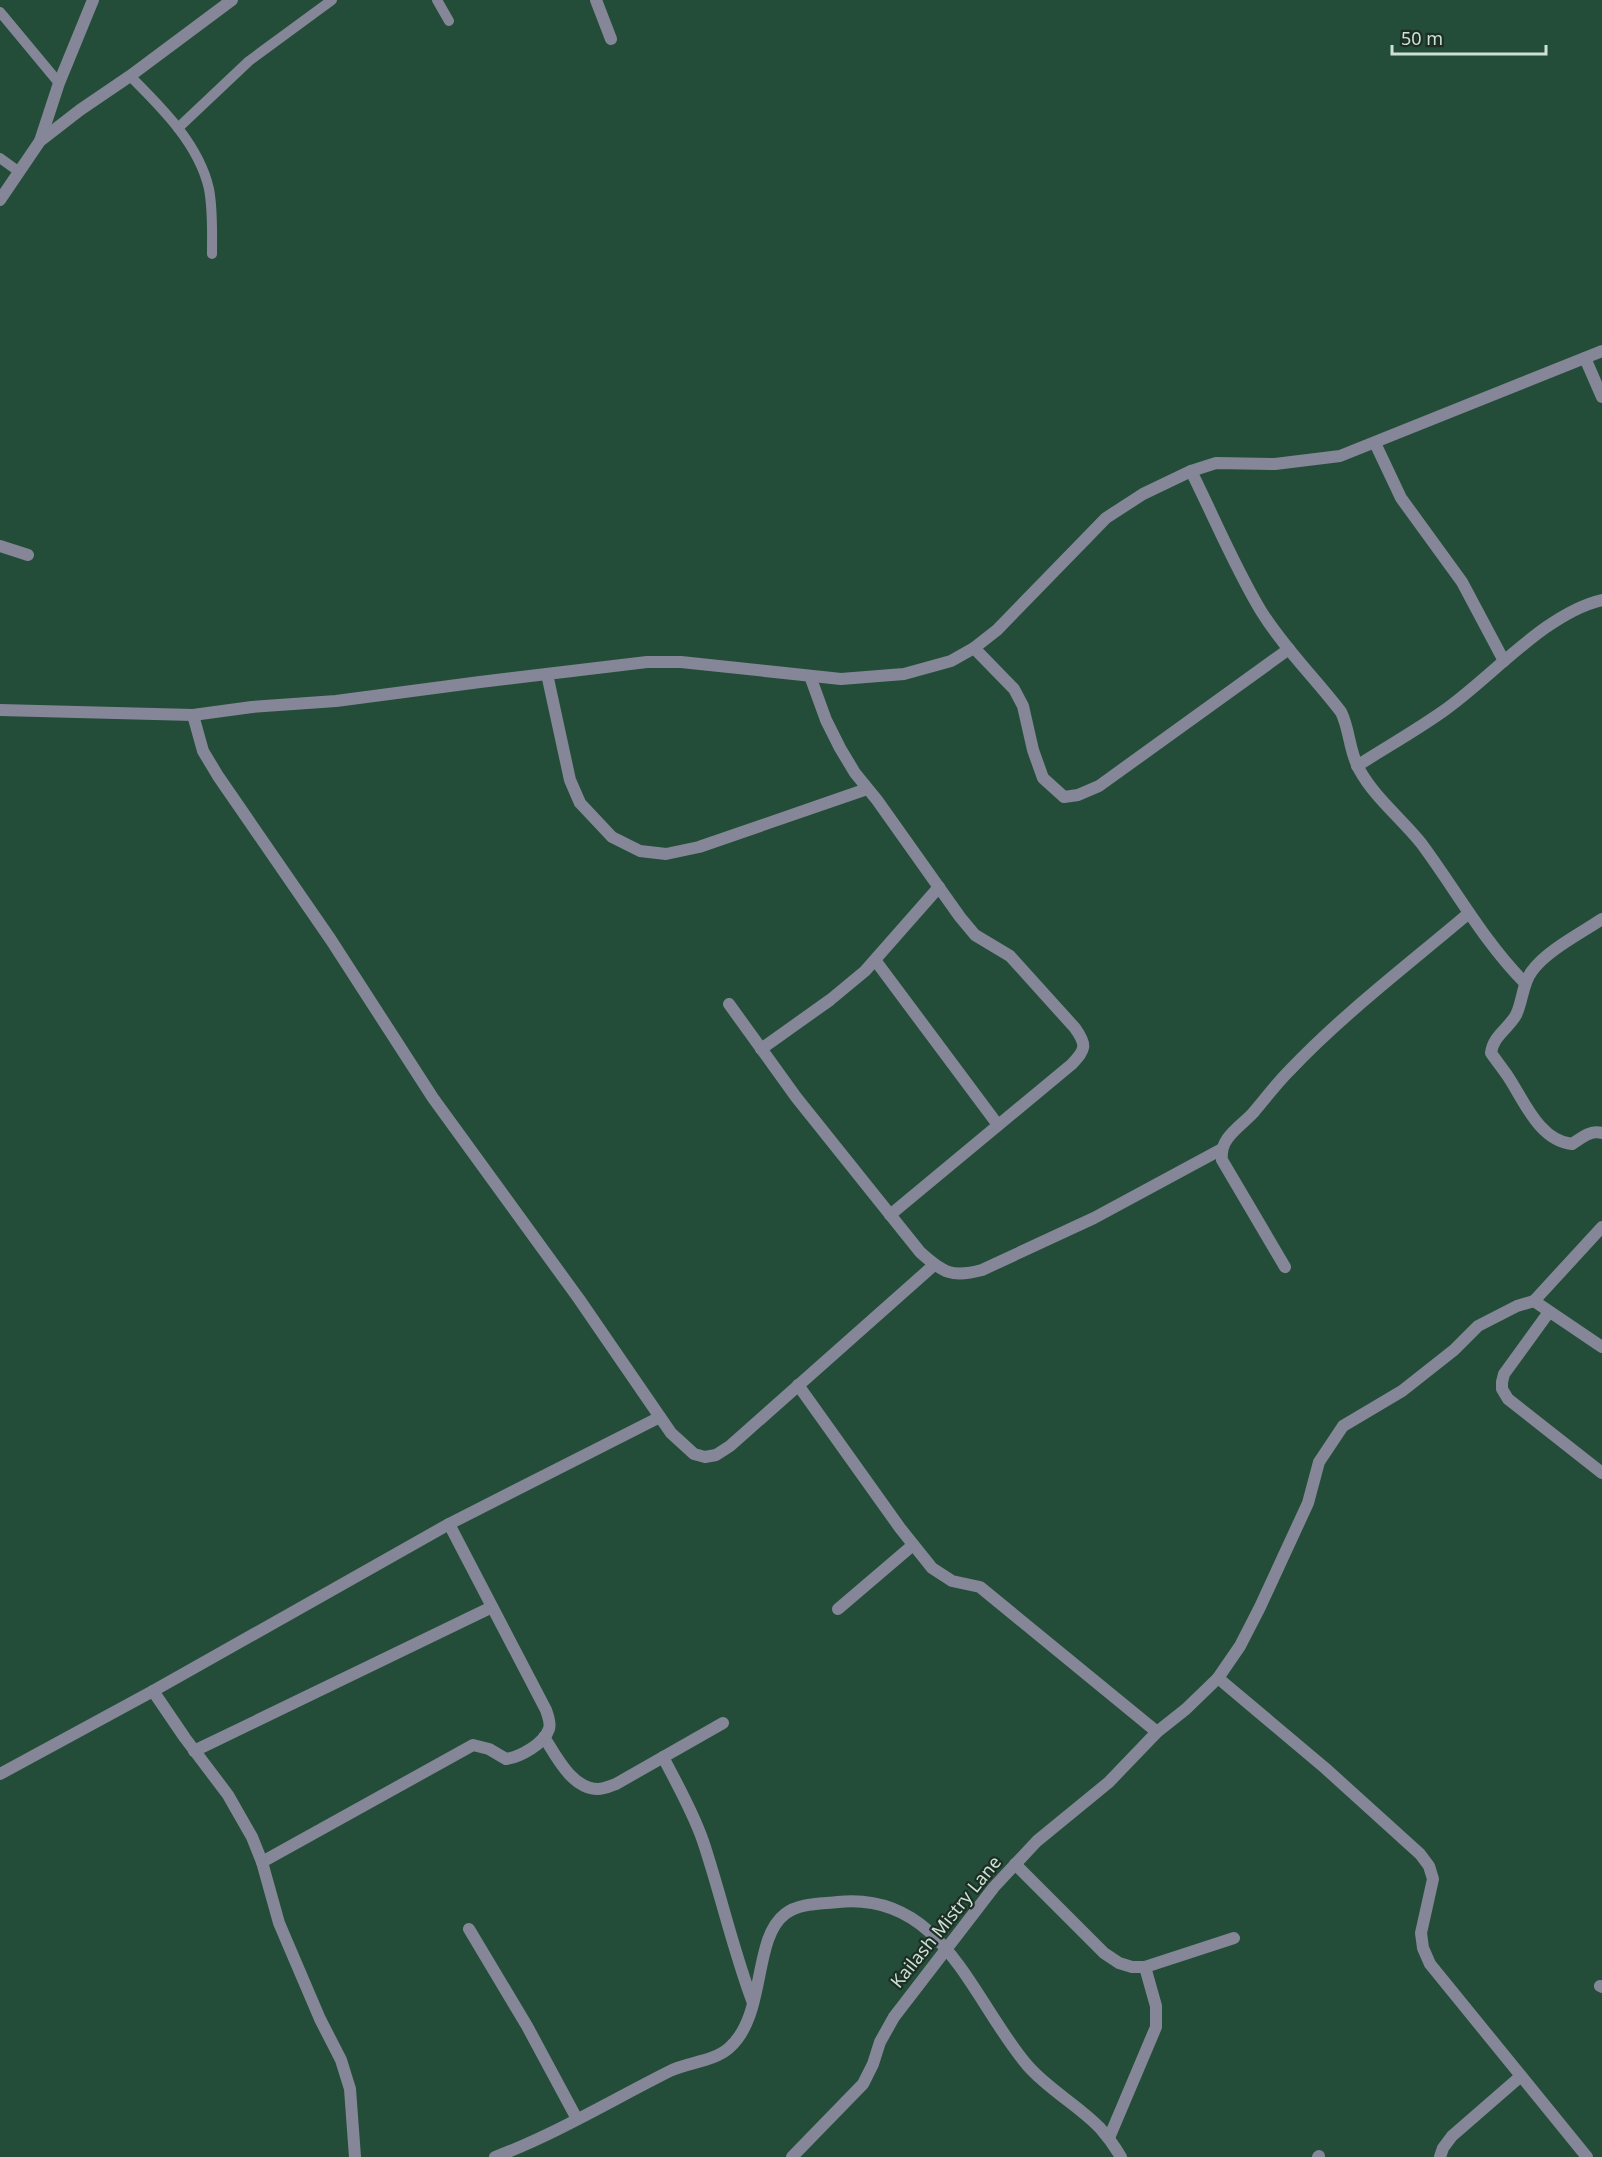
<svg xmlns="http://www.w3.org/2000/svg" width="1602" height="2157" font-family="'Noto Sans',sans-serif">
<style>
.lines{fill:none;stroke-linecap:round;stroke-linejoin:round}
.lane{stroke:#858798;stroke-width:10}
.street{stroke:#858798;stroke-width:12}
.labels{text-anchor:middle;stroke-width:4.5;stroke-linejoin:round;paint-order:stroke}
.street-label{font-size:18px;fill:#cbe1d4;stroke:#1d2e25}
</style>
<rect width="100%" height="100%" fill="#244d39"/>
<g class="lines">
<g class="lane">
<path d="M437,0L449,21"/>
<path d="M0,12L59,83"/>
<path d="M130,76C161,107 199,144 209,189C213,210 212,232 212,254"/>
<path d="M178,128L249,61L332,0"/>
<path d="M0,158L18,171"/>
</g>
<g class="street">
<path d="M596,0L611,39"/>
<path d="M40,141L59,83L93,0"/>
<path d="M0,200L40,141L80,110L130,76L232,0"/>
<path d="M1585,358L1602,397"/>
<path d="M1375,443L1401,498L1462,582L1504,661"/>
<path d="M1191,471C1214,517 1234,566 1261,611C1284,648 1315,678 1341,712C1350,730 1349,751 1359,769C1374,797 1401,818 1421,843C1456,890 1484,942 1525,983"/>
<path d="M0,546L28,555"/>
<path d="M974,648L1014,689L1023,706L1033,750L1043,778L1064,797L1078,795L1099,786L1289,649"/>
<path d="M547,674L570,780L580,803L612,837L640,851L666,854L699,847L867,789"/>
<path d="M810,676L826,720L840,748L855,773L877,800L960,917L975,935L1010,956L1075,1028C1087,1045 1086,1049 1072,1064L890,1215"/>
<path d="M0,710L193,715L252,707L336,701L480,682L647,662H681L841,679L904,674L951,661L974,648L997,630L1106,518L1143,494L1191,471L1216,463L1275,464L1340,456L1602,351"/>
<path d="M193,715L203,751L218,776L331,940L433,1098L579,1299L671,1433L694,1454L705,1457L716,1455L730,1446L934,1265"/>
<path d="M1357,766C1385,748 1415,731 1442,712C1490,679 1545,613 1602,600"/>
<path d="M1602,919C1581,933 1546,951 1532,971C1522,984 1523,1001 1516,1015C1508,1029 1493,1036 1491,1053C1496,1060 1502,1068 1507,1075C1524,1100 1539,1141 1572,1144C1582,1138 1589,1130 1602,1133"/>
<path d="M875,960L998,1125"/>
<path d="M729,1004L796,1097L920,1252C943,1273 952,1278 982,1270L1094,1218L1220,1150"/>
<path d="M761,1049L830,1000L865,971L939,887"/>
<path d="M1285,1267L1222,1160C1219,1138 1240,1127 1253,1113C1265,1099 1276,1084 1289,1071C1344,1013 1409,964 1469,913"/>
<path d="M1534,1301L1602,1347"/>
<path d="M1549,1312L1504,1374L1502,1382V1389L1508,1399L1602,1473"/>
<path d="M798,1385L900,1528L932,1568L952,1581L980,1587L1157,1732"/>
<path d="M838,1609L913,1545"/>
<path d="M1218,1678L1325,1768L1420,1854L1429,1866L1433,1879L1421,1933L1423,1948L1430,1964L1587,2157"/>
<path d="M153,1691L185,1738L228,1795L252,1837L262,1862L279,1923L320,2019L341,2060L350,2089L355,2157"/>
<path d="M544,1737C556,1756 572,1789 598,1789C604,1789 610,1786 616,1784L723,1723"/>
<path d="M194,1751L492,1607"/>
<path d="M663,1757C677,1784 693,1812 703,1841C721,1895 733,1950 753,2003"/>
<path d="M0,1774L153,1691L449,1524L660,1417"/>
<path d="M262,1862L473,1745L489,1749L506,1759C520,1757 544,1744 549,1729C551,1723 548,1716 546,1710L449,1524"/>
<path d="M1015,1864L1104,1953L1119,1963L1132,1967H1145L1234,1938"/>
<path d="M469,1929L527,2026L577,2119"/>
<path d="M1600,1986L1602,1987"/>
<path d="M1109,2138L1156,2027V2006L1145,1967"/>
<path d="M495,2157C556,2134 612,2100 670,2071C688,2062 713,2062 729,2048C767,2015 752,1939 785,1914C799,1903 821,1904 838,1902C943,1891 972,2001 1028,2066C1049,2090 1078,2105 1100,2128C1108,2137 1115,2147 1121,2157"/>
<path d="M792,2157L863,2084L873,2064L880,2042L894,2017L994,1887L1037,1841L1109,1782L1157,1732L1186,1709L1218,1678L1240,1646L1260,1607L1308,1503L1319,1462L1343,1426L1402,1391L1454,1350L1478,1326L1517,1306L1534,1301L1602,1227"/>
<path d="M1318,2157L1319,2156"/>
<path d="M1440,2157L1443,2148L1452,2136L1521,2076"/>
</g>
</g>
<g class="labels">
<g class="street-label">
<text transform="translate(946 1922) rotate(-51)" y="6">Kailash Mistry Lane</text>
</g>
</g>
<path d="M1392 45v9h154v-9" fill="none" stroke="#cbe1d4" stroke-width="3"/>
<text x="1401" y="45" font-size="18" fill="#cbe1d4" stroke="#1d2e25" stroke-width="4.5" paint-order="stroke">50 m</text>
</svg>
